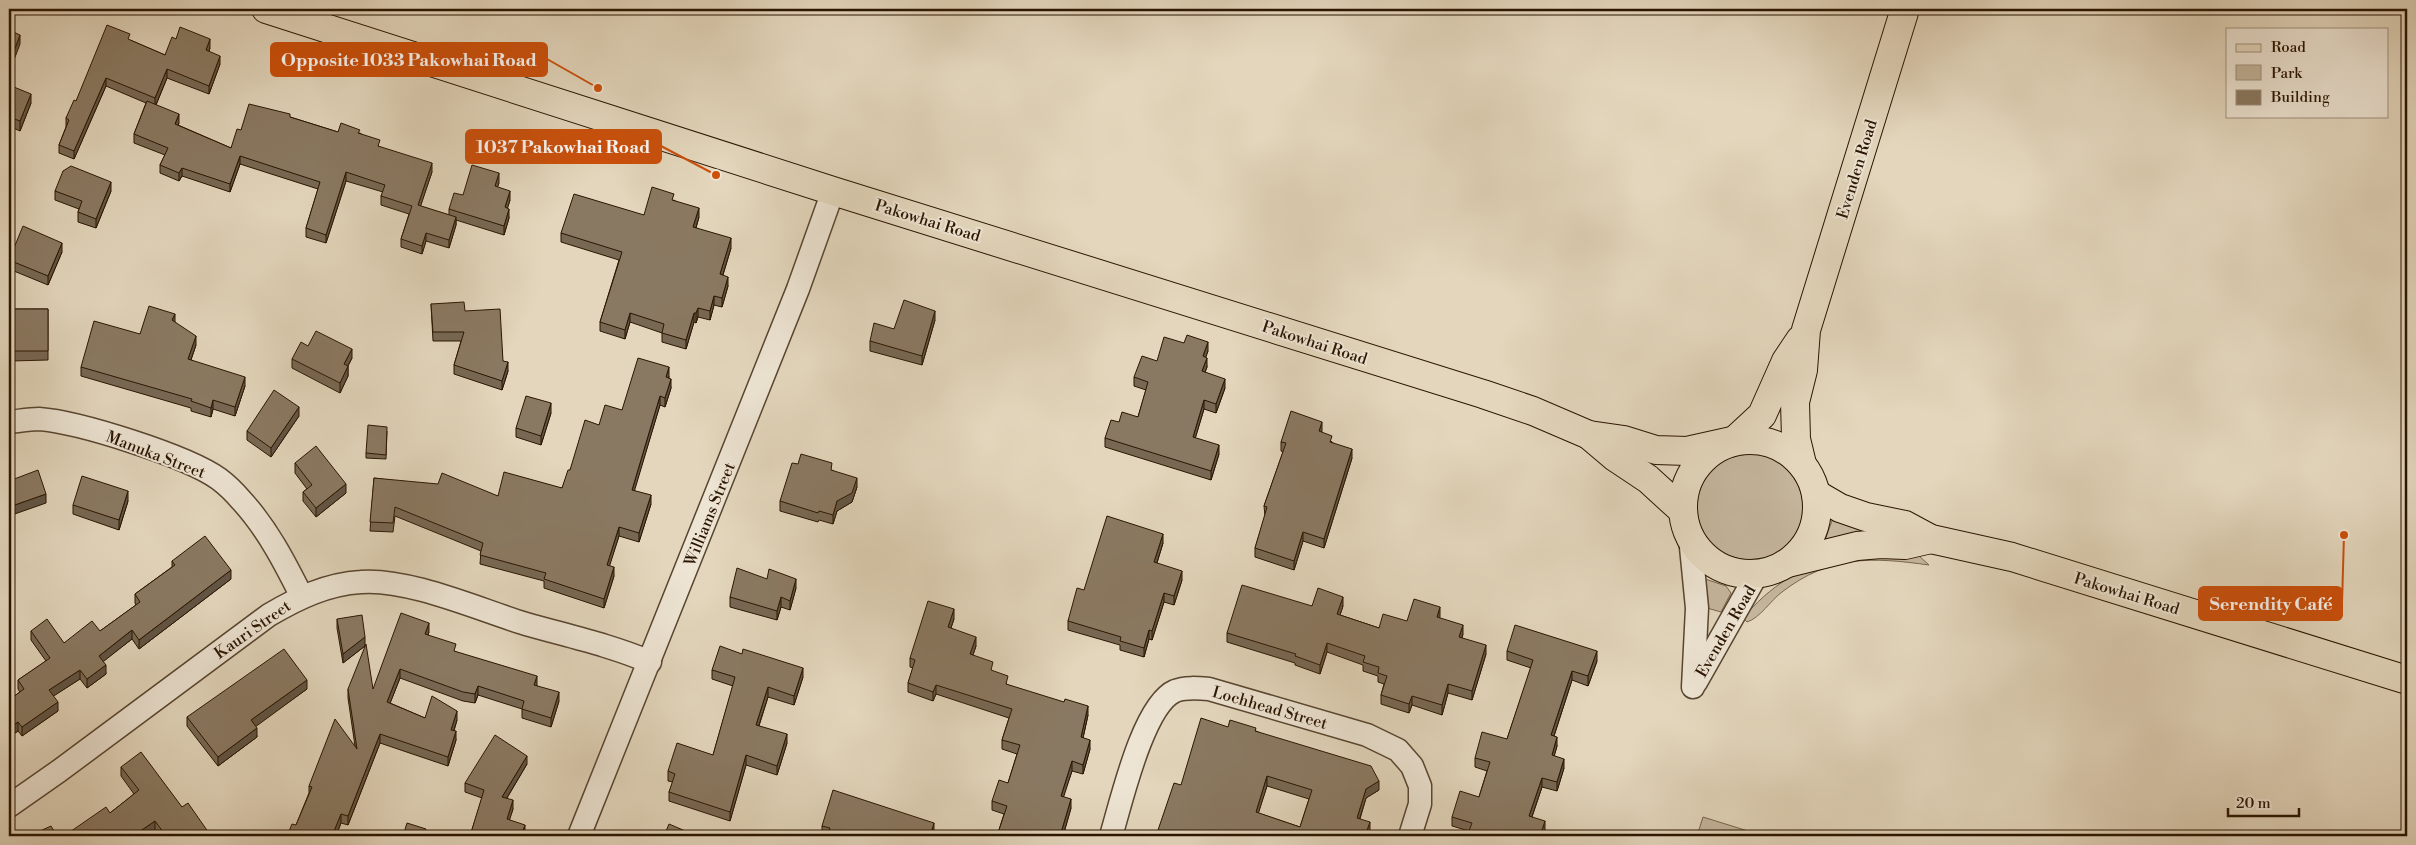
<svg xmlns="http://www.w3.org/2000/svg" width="2416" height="845" font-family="'Libre Bodoni',serif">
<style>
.green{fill:#c4b59c;stroke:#77654e}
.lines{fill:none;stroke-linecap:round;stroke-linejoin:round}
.minor-casing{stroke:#584530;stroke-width:25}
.major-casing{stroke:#2a1501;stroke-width:30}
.minor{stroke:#ede4d3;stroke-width:22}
.major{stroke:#e3d6bc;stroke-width:28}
.wall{fill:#776854;stroke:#2a1501;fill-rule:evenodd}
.shaded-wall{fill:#615545;stroke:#2a1501}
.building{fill:#8a7962;stroke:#2a1501;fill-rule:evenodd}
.labels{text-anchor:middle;stroke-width:4;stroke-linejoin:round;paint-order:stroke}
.street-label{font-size:16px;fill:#2a1501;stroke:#ede4d3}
.leader{fill:none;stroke:#cc4f0a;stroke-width:2}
.callout-dot{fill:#cc4f0a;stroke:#ede4d3;stroke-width:2}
.callout{fill:#cc4f0a;stroke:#cc4f0a;stroke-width:2}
.callout-label{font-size:18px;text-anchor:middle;font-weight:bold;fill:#fff}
</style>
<rect width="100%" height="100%" fill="#e3d6bc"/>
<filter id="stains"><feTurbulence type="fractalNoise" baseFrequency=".004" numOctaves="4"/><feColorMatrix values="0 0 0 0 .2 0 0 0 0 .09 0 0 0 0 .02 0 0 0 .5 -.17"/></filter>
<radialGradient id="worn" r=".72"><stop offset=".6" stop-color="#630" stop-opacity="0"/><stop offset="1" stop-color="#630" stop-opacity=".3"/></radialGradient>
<g class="green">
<circle cx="1750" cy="507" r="53"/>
<path d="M1833,518L1898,532L1824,543Z"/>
<path d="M1918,555L1929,565C1872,557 1830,555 1782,592C1771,600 1760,618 1747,622L1743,618C1769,587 1802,565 1842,556C1859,552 1898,555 1918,555Z"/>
<path d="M1705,579L1726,586L1731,593L1721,612L1707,608Z"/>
<path d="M1703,817L1764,836H1697Z"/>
</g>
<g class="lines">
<defs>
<g id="minor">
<path d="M9,422C19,421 29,419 39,419C79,422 187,456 219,479C227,485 235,493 241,500C267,528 285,563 302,597"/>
<path d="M1690,537L1697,608L1693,687"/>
<path d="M1696,682L1757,574"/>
<path d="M9,806L59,771L269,615C298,598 327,584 361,582C408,578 480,610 526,624C568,636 610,645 650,662"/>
<path d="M579,836L798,289L833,191"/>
<path d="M1111,836C1121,803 1143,705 1175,691C1185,687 1197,688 1209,689L1367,735L1398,750L1412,766L1420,786V804L1410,836"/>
</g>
<g id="major">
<path d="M266,9L833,191L1483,394L1533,411L1589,435L1624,440L1656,450L1687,451L1732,441"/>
<path d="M1589,435L1615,457L1648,479L1682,510"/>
<circle cx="1750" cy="507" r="67"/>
<path d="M1734,441L1762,415L1786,361L1800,340"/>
<path d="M1802,464L1796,439L1795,402L1803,370L1806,330L1905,9"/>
<path d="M1816,494L1840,508L1866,517L1905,525L1931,539L2012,557L2407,680"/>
<path d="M1788,563L1857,546L1881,544L1905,545L1931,539"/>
</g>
</defs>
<use href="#minor" class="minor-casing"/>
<use href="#major" class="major-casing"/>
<use href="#minor" class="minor"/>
<use href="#major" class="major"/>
</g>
<g class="wall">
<path d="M176,39L210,48L209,51L220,64L209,94L167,78L156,105L179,123L178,125L231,148L241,130L290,117L338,132L360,133L380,147L432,172L420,206L449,215V209L463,195L499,183L497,187L510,200L507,208L509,218L504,235L456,220V225L449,248L426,241L422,254L401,247V239L409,214L381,205V196L383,192L346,181L326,243L306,237V228L318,189L240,164L230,192L182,176L179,181L160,173V165L165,155L134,143V134L146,103L106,86L74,159L59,153V145L66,127V118L76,101L130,40L165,55Z"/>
<path d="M9,85L31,103L20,131L9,126Z"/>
<path d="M55,191H111L96,228L78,222V212L79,209L55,200Z"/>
<path d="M674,200L699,217L696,228L731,248L723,275L728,286L722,307L714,305L710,320L698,317L696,323L694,322L686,349L662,342V333L630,322L625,339L600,331V322L619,260L561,242V233L644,215Z"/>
<path d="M62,252L48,285L9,269V260Z"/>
<path d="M431,304L465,311L503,361L508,371L502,390L454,374V365L461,341H433Z"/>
<path d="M10,309H48V360L11,361Z"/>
<path d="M935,320L922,365L870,351V341L894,329Z"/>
<path d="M175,322L196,345L191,360L245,386L235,416L213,409L211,417L191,411V408L81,376V367L140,334Z"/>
<path d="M308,346L352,358L348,366V376L340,393L292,368V359Z"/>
<path d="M1208,351L1205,357L1207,367L1205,372L1225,388L1216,413L1204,409L1195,438L1219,454L1211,480L1105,447V438L1119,422L1138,417L1146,390L1134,386V377Z"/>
<path d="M669,376V378L671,388L665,407L660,405L634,490L651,504L639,542L619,536L609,566L614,576L604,608L544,588V581L480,564L481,551L395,516L393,532L370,531L374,478L498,496L562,488L570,470L599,425L622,410Z"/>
<path d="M551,413L541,445L516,437V428Z"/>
<path d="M299,416L271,457L247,440V431Z"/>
<path d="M387,431L386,459L366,458V453Z"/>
<path d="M1322,431L1321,432L1332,442L1352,458L1324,548L1303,541L1294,570L1255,557V548L1265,516L1264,506L1283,452L1281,451V442Z"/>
<path d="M295,463L346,493L316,517L303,501V492L307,489L295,473Z"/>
<path d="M832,470L857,487L852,502L837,511L833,524L819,520L818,522L780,511V501Z"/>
<path d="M128,501L119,530L73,514V505Z"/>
<path d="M1163,543L1157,563L1182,580L1174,605L1164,602L1152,640L1149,639L1144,657L1120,650V645L1068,630V621L1084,590Z"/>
<path d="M172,561L231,579L139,649L132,639L103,661L106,674L87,688L80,679L53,696L58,711L22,736L18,731L9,737V700L20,692L18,689V680L46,661L31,640V631L64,643L100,631L136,605L135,603V594L172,567Z"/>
<path d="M796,588L790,610L781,607L777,620L730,607V597Z"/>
<path d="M1312,606H1343L1340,615L1379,628L1407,621L1440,617L1439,618L1463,634L1462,638L1486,654L1472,700L1448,693L1442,715L1412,705L1409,713L1381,704V695L1384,684L1378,682V676L1363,671V665L1327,652L1320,674L1295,665V663L1227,642V633Z"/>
<path d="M337,619L365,646L343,663L337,628Z"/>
<path d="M954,619L951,628L976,646L973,655L1008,685L1088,715L1083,738L1090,749L1083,774L1072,771L1063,796L1071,808L1063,836H997L1004,814L992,810V801L1008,783L1017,754L1002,749V740L1009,718L936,694L933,701L908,692V683L913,668L910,667V658Z"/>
<path d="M429,632L428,635L456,652L537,685V686L559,701L551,727L522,718V709L478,695L475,703L463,701L400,678L390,703L425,718L457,720L454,731L456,740L448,766L380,743L348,825L341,823L336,836H287L296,825L309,793V786L355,746L348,698V689H373Z"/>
<path d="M1507,651L1597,661L1588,686L1572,680L1554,736L1557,746L1554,756L1564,768L1557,791L1542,787L1532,817L1545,830L1543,836H1467L1469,831L1452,826V817L1479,797L1487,771L1475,767V758L1507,739L1531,668L1507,660Z"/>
<path d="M712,670L803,677L794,705L768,697L759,726L787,743L777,775L746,765L730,821L669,801V792L673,782L668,781V771L713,755L733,686L712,679Z"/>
<path d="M307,689L255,726L257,737L218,766L187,726V717Z"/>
<path d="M1228,727L1256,731L1379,790L1366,798L1360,819L1370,831L1156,836L1181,785ZM1267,786L1309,799L1300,827L1258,813Z"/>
<path d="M527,764L507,798L513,809L509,820L525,834L524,836H470L482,798L465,792V783Z"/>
<path d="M121,767L182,807L211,836H160L155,830L146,836H29L56,834L64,836L110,813L134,794L121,776Z"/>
<path d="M822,826L934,832L933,836H825L822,835Z"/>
</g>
<g class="shaded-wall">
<path d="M20,35V44L9,73V64Z"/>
<path d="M210,39V48L206,59V50Z"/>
<path d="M220,56V64L209,94V86Z"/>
<path d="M167,69V78L155,107V98Z"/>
<path d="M106,78V86L74,159V151Z"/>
<path d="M31,94V103L20,131V121Z"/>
<path d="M179,114V123L175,132V124Z"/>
<path d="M240,156V164L230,192V184Z"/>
<path d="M432,163V172L418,214V205Z"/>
<path d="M182,168V176L179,181V173Z"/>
<path d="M346,172V181L326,243V235Z"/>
<path d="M499,173V183L495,195V186Z"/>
<path d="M111,182V191L96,228V219Z"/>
<path d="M510,191V200L505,217V207Z"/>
<path d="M699,208V217L693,237V227Z"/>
<path d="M509,209V218L504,235V226Z"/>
<path d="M456,217V225L449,248V240Z"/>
<path d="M426,233V241L422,254V246Z"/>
<path d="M731,238V248L720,284V274Z"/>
<path d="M62,243V252L48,285V276Z"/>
<path d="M728,277V286L722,307V298Z"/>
<path d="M714,296V305L710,320V311Z"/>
<path d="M698,308V317L696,323V313Z"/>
<path d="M935,311V320L922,365V356Z"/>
<path d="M630,313V322L625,339V330Z"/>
<path d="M694,313V322L686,349V340Z"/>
<path d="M175,314V323L172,320Z"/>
<path d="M196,336V345L188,368V359Z"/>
<path d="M1208,342V351L1203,366V356Z"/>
<path d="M352,349V358L344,373V364Z"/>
<path d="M1207,358V367L1202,380V371Z"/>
<path d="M508,362V371L502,390V381Z"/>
<path d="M348,366V376L340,393V383Z"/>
<path d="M669,367V376L666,386V377Z"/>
<path d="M245,377V386L235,416V407Z"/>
<path d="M671,379V388L665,407V398Z"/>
<path d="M1225,379V388L1216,413V404Z"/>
<path d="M660,396V405L632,499V490Z"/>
<path d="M213,400V409L211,417V408Z"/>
<path d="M1204,400V409L1193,446V437Z"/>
<path d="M551,403V413L541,445V436Z"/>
<path d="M299,407V416L271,457V448Z"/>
<path d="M1322,422V431L1319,441V431Z"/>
<path d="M1219,445V454L1211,480V471Z"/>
<path d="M1352,449V458L1324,548V539Z"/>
<path d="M857,478V487L852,502L837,511L833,524V515L837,501Z"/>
<path d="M346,484V493L316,517V508Z"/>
<path d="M128,491V501L119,530V520Z"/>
<path d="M46,494V503L9,516V507Z"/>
<path d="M651,495V504L639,542V533Z"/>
<path d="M619,527V536L607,574V565Z"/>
<path d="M1303,532V541L1294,570V561Z"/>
<path d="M1163,534V543L1154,572V562Z"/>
<path d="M614,567V576L604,608V599Z"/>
<path d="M231,570V579L139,649V640Z"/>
<path d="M1182,571V580L1174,605V596Z"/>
<path d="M796,579V588L790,610V601Z"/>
<path d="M1164,593V602L1152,640V631Z"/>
<path d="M781,597V607L777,620V611Z"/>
<path d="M1343,597V606L1337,624V614Z"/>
<path d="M1440,607V617L1437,626V617Z"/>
<path d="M954,609V619L948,636V627Z"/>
<path d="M429,623V632L425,643V634Z"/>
<path d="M1463,625V634L1459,646V637Z"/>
<path d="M132,630V639L99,665V656Z"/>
<path d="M1149,630V639L1144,657V648Z"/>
<path d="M365,637V646L343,663V654Z"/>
<path d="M976,637V646L970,663V654Z"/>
<path d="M1327,643V652L1320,674V665Z"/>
<path d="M1486,645V654L1472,700V691Z"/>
<path d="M1597,651V661L1588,686V676Z"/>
<path d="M106,665V674L87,688V679Z"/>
<path d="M803,668V677L794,705V696Z"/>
<path d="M400,669V678L387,711V702Z"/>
<path d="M80,670V679L49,699V690Z"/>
<path d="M1572,671V680L1551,745V735Z"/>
<path d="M537,676V685L534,694V685Z"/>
<path d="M307,680V689L251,730V720Z"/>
<path d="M1448,684V693L1442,715V705Z"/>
<path d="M936,685V694L933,701V692Z"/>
<path d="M478,686V695L475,703V694Z"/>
<path d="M768,687V697L756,734V725Z"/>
<path d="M559,692V701L551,727V718Z"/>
<path d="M1412,696V705L1409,713V704Z"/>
<path d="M58,702V711L22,736V727Z"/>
<path d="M1088,706V715L1081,747V737Z"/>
<path d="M457,711V720L451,739V730Z"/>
<path d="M18,722V731L9,737V728Z"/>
<path d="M257,728V737L218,766V757Z"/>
<path d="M456,731V740L448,766V757Z"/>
<path d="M380,734V743L348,825V816Z"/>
<path d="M787,734V743L777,775V766Z"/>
<path d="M1557,737V746L1552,764V755Z"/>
<path d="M1090,740V749L1083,774V765Z"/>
<path d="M746,755V765L730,821V812Z"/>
<path d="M527,756V764L502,806V797Z"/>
<path d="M1564,759V768L1557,791V782Z"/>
<path d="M1072,761V771L1061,805V796Z"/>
<path d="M1267,776V786L1256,821V812Z"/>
<path d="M1542,778V787L1529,825V816Z"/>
<path d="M1379,781V790L1366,798L1357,827V818L1366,789Z"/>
<path d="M1071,799V808L1063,836H1060Z"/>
<path d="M513,800V809L507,828V819Z"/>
<path d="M341,814V823L336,836H332Z"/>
<path d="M155,821V830L146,836H133Z"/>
<path d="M1545,821V830L1543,836H1540Z"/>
<path d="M1370,822V831L1368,836H1365Z"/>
<path d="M934,823V832L933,836H930Z"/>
<path d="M525,825V834L524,836H521Z"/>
</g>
<g class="building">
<path d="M107,25L130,34L128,39L165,55L172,37L176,39L180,27L210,39L206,50L220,56L209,86L167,69L155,98L106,78L74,151L59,145L69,120L66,118L74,100L76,101Z"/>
<path d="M9,30L20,35L9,64Z"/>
<path d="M9,85L31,94L20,121L9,117Z"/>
<path d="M147,101L179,114L175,124L231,148L237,129L241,130L249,104L290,114V117L338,132L341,123L360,130L358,133L380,140L378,146L432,163L418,205L456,217L449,240L426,233L422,246L401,239L412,206L381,196L385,185L346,172L326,235L306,228L320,182L240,156L230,184L182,168L179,173L160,165L168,148L134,134Z"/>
<path d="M472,165L499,173L495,186L510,191L505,207L509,209L504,226L449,209L454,193L463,195Z"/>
<path d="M71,166L111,182L96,219L78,212L82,201L55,191L63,171Z"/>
<path d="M652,187L674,194L672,200L699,208L693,227L731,238L720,274L728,277L722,298L714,296L710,311L698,308L696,313H694L686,340L662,333L664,324L630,313L625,330L600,322L622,252L561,233L574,194L644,215Z"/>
<path d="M23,226L62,243L48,276L9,260Z"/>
<path d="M904,300L935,311L922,356L870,341L874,323L894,329Z"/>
<path d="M464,302L465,311L500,309L503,361L508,362L502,381L454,365L464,332H433L431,304Z"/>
<path d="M149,306L175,314L172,320L196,336L188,359L245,377L235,407L213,400L211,408L191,401L192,399L81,367L94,321L140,334Z"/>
<path d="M10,309H48V351H11Z"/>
<path d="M316,331L352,349L344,364L348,366L340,383L292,359L301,342L308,346Z"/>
<path d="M1187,335L1208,342L1203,356L1207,358L1202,371L1225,379L1216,404L1204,400L1193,437L1219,445L1211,471L1105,438L1111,420L1119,422L1122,412L1138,417L1148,382L1134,377L1142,356L1157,361L1164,337L1184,343Z"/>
<path d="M638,358L669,367L666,377L671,379L665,398L660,396L632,490L651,495L639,533L619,527L607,565L614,567L604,599L544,579L546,573L480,555L483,543L395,507L393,523L370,522L374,478L438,484L442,473L498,496L504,472L562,488L568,470H570L585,420L599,425L605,405L622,410Z"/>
<path d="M274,390L299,407L271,448L247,431Z"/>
<path d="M526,396L551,403L541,436L516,428Z"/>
<path d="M1291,411L1322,422L1319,431L1332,436L1330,442L1352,449L1324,539L1303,532L1294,561L1255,548L1267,507L1264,506L1286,443L1281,442Z"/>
<path d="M368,425L387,427L386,455L366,453Z"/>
<path d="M316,446L346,484L316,508L303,492L312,485L295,463Z"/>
<path d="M801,454L832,463L831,470L857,478L852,493L837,501L833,515L819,511L818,513L780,501L792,463L798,464Z"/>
<path d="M38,470L46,494L9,507V481Z"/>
<path d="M82,476L128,491L119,520L73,505Z"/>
<path d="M1107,516L1163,534L1154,562L1182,571L1174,596L1164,593L1152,631L1149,630L1144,648L1120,641L1121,637L1068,621L1077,588L1084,590Z"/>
<path d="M205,536L231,570L139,640L132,630L99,656L106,665L87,679L80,670L49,690L58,702L22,727L18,722L9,728V700L24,689L18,680L50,658L31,631L47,619L64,643L92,621L100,631L140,602L135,594L175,565L172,561Z"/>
<path d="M737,568L767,579L769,569L796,579L790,601L781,597L777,611L730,597Z"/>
<path d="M1242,585L1312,606L1318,588L1343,597L1337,614L1379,628L1383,614L1407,621L1414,599L1440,607L1437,617L1463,625L1459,637L1486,645L1472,691L1448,684L1442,705L1412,696L1409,704L1381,695L1387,676L1378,673L1379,667L1363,662L1365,656L1327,643L1320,665L1295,656L1296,654L1227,633Z"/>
<path d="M928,601L954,609L948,627L976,637L970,654L993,662L991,670L1008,676L1006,684L1064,702L1065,699L1088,706L1081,737L1090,740L1083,765L1072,761L1061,796L1071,799L1060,836H997L1007,806L992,801L999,780L1008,783L1020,745L1002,740L1012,709L936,685L933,692L908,683L915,660L910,658Z"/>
<path d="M401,613L429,623L425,634L456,644L454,651L537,676L534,685L559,692L551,718L522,709L524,701L478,686L475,694L463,692L400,669L387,702L425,718L432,696L457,711L451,730L456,731L448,757L380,734L348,816L341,814L332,836H287L292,824L296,825L312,787L309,786L335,719L357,749L348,689L366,644L373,689Z"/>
<path d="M362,615L365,637L343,654L337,619Z"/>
<path d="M1515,625L1597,651L1588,676L1572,671L1551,735L1557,737L1552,755L1564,759L1557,782L1542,778L1529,816L1545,821L1540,836H1467L1472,823L1452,817L1460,791L1479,797L1490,762L1475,758L1482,732L1507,739L1533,660L1507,651Z"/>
<path d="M720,646L742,654L743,649L803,668L794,696L768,687L756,725L787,734L777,766L746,755L730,812L669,792L675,774L668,771L677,743L713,755L735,677L712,670Z"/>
<path d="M284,649L307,680L251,720L257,728L218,757L187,717Z"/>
<path d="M1201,718L1228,727L1230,720L1256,728L1255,731L1371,766L1379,781L1366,789L1357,818L1370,822L1365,836H1156L1174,783L1181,785ZM1267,776L1312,790L1300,827L1256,812Z"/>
<path d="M495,735L527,756L502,797L513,800L507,819L525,825L521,836H470L484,790L465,783Z"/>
<path d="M141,752L182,807L188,803L211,836H166L155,821L133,836H29L51,826L56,834L62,832L64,836L106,807L110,813L139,790L121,767Z"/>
<path d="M833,790L934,823L930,836H931H827L830,828L822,826Z"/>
<path d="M407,823L426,829L424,836H403Z"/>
<path d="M669,824L697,836H664Z"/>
</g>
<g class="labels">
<g class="street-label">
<text transform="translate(1856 169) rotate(-73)" y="6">Evenden Road</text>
<text transform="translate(928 220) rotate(17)" y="6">Pakowhai Road</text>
<text transform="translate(1315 342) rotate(18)" y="6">Pakowhai Road</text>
<text transform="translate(156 454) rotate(21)" y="6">Manuka Street</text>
<text transform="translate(709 514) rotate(-68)" y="6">Williams Street</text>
<text transform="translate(2127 593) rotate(17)" y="6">Pakowhai Road</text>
<text transform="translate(252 629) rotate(-35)" y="6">Kauri Street</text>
<text transform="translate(1725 631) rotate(-60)" y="6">Evenden Road</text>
<text transform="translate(1270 707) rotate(16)" y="6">Lochhead Street</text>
</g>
</g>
<path class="leader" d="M598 88L547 59M716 175L661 146M2344 535L2342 603"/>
<g class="callout-dot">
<circle cx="598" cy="88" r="5"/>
<circle cx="716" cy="175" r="5"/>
<circle cx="2344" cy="535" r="5"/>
</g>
<g class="callout">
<rect x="271" y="43" width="276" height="33" rx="5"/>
<rect x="466" y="130" width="195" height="33" rx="5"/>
<rect x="2199" y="587" width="143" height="33" rx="5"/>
</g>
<g class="callout-label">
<text x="409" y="66">Opposite 1033 Pakowhai Road</text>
<text x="563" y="153">1037 Pakowhai Road</text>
<text x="2271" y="610">Serendity Café</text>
</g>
<rect width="2416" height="845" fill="none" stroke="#e3d6bc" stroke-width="30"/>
<rect x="10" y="10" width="2396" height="825" fill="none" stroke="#2a1501" stroke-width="2.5"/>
<rect x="15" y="15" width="2386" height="815" fill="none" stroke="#2a1501"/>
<rect x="2226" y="28" width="162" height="90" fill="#ede4d3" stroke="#9f917f"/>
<rect x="2236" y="44" width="25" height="8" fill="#e3d6bc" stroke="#9f917f"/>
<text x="2271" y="52" font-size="15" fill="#2a1501">Road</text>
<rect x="2236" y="65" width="25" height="15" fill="#c4b59c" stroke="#9f917f"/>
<text x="2271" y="78" font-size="15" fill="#2a1501">Park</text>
<rect x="2236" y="90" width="25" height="15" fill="#8a7962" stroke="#9f917f"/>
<text x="2271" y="102" font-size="15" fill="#2a1501">Building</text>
<path d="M2228 808v8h71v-8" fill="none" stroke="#2a1501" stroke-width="2.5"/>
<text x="2236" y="808" font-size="15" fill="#2a1501" stroke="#ede4d3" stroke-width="4" paint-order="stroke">20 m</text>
<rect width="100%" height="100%" filter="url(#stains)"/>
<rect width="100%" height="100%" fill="url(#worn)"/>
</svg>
